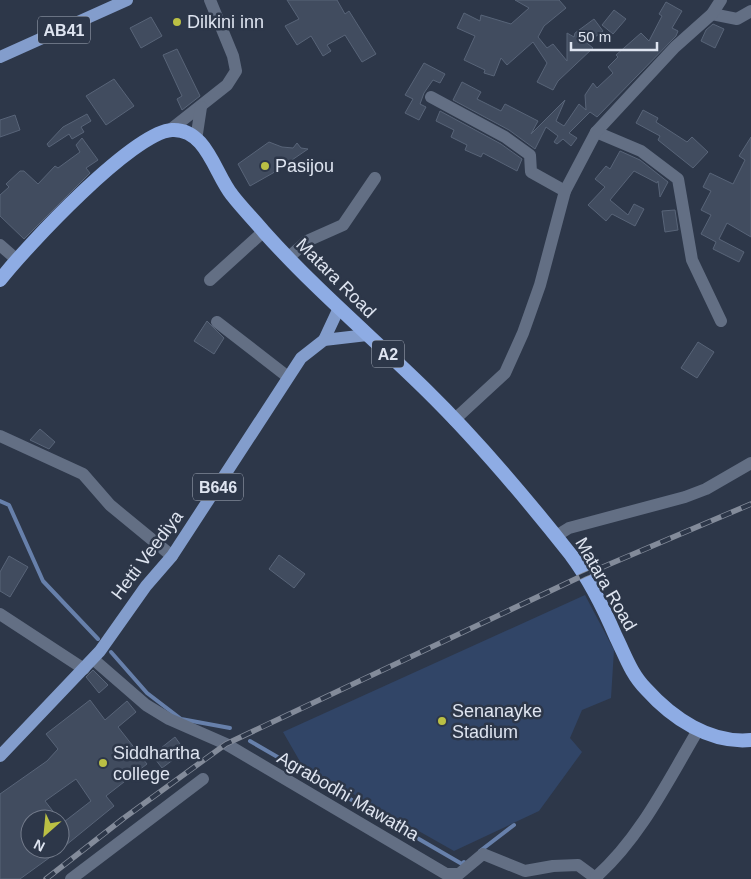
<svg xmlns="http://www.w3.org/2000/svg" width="751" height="879" font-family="Arial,sans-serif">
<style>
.green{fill:#314567}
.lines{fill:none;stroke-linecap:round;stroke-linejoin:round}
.stream{stroke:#6780ab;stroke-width:4}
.building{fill:#414c5f;stroke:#586478;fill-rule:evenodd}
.minor{stroke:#636f84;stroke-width:12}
.tertiary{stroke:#636f84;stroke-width:12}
.primary{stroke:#839dcc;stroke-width:12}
.trunk{stroke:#8eace4;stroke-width:14}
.rail-casing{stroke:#838b9a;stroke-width:5.5}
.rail{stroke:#2d3749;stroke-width:4;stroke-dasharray:11;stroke-linecap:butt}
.poi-dot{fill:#bbc044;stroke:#2d3749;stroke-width:2}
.labels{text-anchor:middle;stroke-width:5;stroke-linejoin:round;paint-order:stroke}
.shield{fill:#2d3749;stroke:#a9b0be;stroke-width:1}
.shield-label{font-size:16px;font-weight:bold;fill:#dee4f0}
.poi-label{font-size:18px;fill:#dee4f0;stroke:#2d3749;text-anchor:start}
.street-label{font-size:18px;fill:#dee4f0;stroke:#2d3749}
</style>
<rect width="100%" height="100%" fill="#2d3749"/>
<path class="green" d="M585,595L614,650L611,698L582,710L570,738L582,752L539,811L454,851L302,765L283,732Z"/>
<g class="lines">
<g class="stream">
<path d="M0,501L9,505L43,581L98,639"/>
<path d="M111,652L147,693L181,719L230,728"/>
<path d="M250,741L462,864L464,862"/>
<path d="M480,851L514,825"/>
</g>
</g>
<g class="building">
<path d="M287,0H337L345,14L349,11L376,54L362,62L345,35L327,45L331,51L323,56L311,36L297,45L285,26L299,19Z"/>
<path d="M515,0H559L566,8L544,26L538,37L547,48L553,44L567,61V33L574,37L575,33L594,19L603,31L587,43L593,48L558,81L553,90L537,82L547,63L533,42L507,65L501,58L494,76L484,73L485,70L464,60L475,36L457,28L464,13L480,21L481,15L511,24L529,8Z"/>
<path d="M666,2L682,11L672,28L678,31L676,36L597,117L590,112L569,133L577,138L571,146L563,139L557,144L554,142L558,136L546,127L535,149L509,130L453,100L462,82L481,92L477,99L501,111L505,104L538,121L531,134L565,100L556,121L564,126L579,104L586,110L585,95L593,83L597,88L613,73L608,67L618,57L616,55L641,33L649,41L662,16L659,14Z"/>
<path d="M614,10L626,19L613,34L602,25Z"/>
<path d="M151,17L162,36L141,48L130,28Z"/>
<path d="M713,24L724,29L715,48L701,41L706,30Z"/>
<path d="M177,49L200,96L182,110L177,99L182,96L163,55Z"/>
<path d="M424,63L445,74L440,83L433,80L424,93L420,104L426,107L419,120L405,113L413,99L405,95Z"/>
<path d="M114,79L134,106L106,125L86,96Z"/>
<path d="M643,110L658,118L656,122L687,142L692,137L708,152L693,168L658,140L660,136L636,123Z"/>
<path d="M440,111L501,144L522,159L517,171L483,153L481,157L465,150L467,145L451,137L454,130L436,121Z"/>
<path d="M87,114L91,121L81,127L84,132L72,139L69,134L49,147L47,144L63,127Z"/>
<path d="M15,115L20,130L0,137V120Z"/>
<path d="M751,137V237L727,223L719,239L744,252L739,262L713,249L716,242L701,234L711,215L701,210L711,191L703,187L710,173L733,184L745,160L739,156Z"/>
<path d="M82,138L98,160L86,168L90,173L24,239L0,216V195L9,187L6,184L20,171H24L38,184L55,166L58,168L80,152L76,145Z"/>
<path d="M269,142L282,147L293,148L297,143L301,148L308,149L273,173L250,186L238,164Z"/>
<path d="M620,151L640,160L668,182L660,197L658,181L657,183L634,171L610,200L628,215L634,204L644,209L635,226L612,214L606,221L588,205L605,187L595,179L606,166L610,169Z"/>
<path d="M675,210L678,230L665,232L662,211Z"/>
<path d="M207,321L224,338L214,354L194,341Z"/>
<path d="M698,342L714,352L697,378L681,368Z"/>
<path d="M40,429L55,442L49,449L30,440Z"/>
<path d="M279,555L305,574L294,588L269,569Z"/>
<path d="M9,556L28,567L10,597L0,591V572Z"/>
<path d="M93,670L108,685L99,693L86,677Z"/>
<path d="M90,700L105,720L127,701L136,712L118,727L147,764L106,796L114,806L60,850L20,879H0V794L47,761L58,749L46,734ZM76,779L91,801L60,825V849H30V819H59L45,801Z"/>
<path d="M175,737L185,751L162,768L152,755Z"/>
</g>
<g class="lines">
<g class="minor">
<path d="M712,14L737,19L751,11"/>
<path d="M431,97L505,137L530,155L531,172L565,191"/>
<path d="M170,130L227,85L236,71L233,56L210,0"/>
<path d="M596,132L641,151L678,179L692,260L721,321"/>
<path d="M196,140L201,107"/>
<path d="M0,245L16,259"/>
<path d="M288,258L307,241L343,225L375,178"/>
<path d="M210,280L264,231"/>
<path d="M217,322L288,377"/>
<path d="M454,420L505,373L523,333L540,285L565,191L596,132L675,47L712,14L721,0"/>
<path d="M0,436L83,474L110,505L172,556"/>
<path d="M0,614L84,669"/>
<path d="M71,879L203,779"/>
</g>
<g class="tertiary">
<path d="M556,536L569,528L685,497L706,489L751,463"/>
<path d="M93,659L146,705L169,719L226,744L446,874H459L483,854L525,871L553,866L578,865L597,879"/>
<path d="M596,877C640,838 668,781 698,730"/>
</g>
<g class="primary">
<path d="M0,57L127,0"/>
<path d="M324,340L338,310"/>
<path d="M0,756L100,651L146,586L172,556L301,358L324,340L367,335"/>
</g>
<path class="trunk" d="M0,280C26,247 133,132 172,130C206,128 215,174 232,195C242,208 254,220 264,232C315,289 372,337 426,390C478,441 526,498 571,555C589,579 604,609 616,637C625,655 631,674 646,689C672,718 710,744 751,740"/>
<defs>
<path id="rail" d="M46,879L124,818L226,744L584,575L751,504"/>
</defs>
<use href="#rail" class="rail-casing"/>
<use href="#rail" class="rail"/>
</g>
<g class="poi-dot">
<circle cx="177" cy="22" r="5"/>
<circle cx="265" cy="166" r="5"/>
<circle cx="442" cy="721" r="5"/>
<circle cx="103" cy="763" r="5"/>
</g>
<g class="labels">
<g class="shield">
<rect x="38" y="16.5" width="52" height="27" rx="4"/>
<rect x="372" y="340.5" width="32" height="27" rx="4"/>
<rect x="193" y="473.5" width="50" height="27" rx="4"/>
</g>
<g class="shield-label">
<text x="64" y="36">AB41</text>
<text x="388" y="360">A2</text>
<text x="218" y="493">B646</text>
</g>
<g class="poi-label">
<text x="187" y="28">Dilkini inn</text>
<text x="275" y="172">Pasijou</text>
<text x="452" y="717">Senanayke<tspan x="452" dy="21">Stadium</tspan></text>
<text x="113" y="759">Siddhartha<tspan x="113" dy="21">college</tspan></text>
</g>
<g class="street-label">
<text transform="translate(336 278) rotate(45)" y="6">Matara Road</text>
<text transform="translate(147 555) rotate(-53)" y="6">Hetti Veediya</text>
<text transform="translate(606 584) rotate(60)" y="6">Matara Road</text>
<text transform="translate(348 796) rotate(30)" y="6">Agrabodhi Mawatha</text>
</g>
</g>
<g transform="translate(45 834) rotate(207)"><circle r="24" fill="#2d3749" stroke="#747c8c"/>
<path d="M0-4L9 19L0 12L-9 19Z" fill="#bbc044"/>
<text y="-8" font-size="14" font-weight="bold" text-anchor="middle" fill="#dee4f0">N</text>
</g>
<path d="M571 42v8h86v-8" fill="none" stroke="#dee4f0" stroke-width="2.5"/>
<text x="578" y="42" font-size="15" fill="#dee4f0" stroke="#2d3749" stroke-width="4" paint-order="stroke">50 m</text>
</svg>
